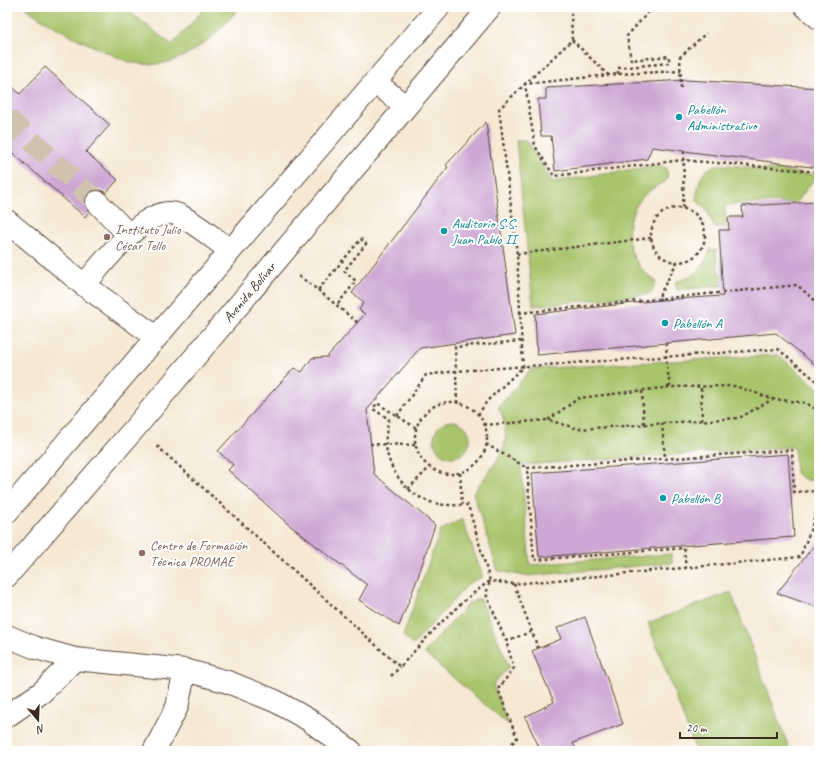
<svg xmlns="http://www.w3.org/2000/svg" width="826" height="758" font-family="Caveat,sans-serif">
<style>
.green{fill:#a9c56c;stroke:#727845}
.building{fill:#cea8d4}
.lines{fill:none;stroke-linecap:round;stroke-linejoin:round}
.minor-tunnel{stroke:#d1c2af;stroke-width:22;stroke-dasharray:22 11;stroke-linecap:butt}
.minor-casing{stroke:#574639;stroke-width:24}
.path{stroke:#574639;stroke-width:2.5;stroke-dasharray:3 3;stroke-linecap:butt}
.minor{stroke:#fff;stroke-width:22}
.culture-dot{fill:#0f9aa8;stroke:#fff;stroke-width:1.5}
.education-dot{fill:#8d6e63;stroke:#fff;stroke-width:1.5}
.labels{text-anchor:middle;stroke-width:4;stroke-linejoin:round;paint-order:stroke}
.culture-label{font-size:14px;fill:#0d838f;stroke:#fff;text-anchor:start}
.education-label{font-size:14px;fill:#785e54;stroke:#fff;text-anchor:start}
.street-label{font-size:14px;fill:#3b2a1e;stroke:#fff}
</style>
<rect width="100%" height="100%" fill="#fff"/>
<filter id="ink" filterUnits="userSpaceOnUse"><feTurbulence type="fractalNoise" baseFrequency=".025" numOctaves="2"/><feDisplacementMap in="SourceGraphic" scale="8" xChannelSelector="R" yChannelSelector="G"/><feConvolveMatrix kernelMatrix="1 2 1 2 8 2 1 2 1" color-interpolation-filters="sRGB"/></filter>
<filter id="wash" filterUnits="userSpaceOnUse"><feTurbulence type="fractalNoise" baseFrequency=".012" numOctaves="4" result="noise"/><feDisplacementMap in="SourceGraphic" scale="16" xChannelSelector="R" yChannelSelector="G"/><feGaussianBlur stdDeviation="0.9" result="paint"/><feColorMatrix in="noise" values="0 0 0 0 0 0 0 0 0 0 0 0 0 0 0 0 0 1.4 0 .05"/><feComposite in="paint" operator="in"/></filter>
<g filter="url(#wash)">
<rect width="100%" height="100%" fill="#f6e8d3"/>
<g class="green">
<path d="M25,7H123L172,45L206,7H240C213,40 176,74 130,62C117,58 105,51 93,46C69,35 45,23 25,7Z"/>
<path d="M516,140H527L552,182L660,165L666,168L668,175L665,182C621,199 615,256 656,281L651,294L533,306Z"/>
<path d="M716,165H728L817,175L787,215L781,217L780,202L725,205L726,227H714L707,211L696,199C699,182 699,172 716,165Z"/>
<path d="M710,250H716L719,275L792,270L796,279L677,290L675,282C694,277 704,268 710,250Z"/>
<path d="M778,355L819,389V481C809,481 803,480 796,473L794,447L521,465L530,565L671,554L672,563L526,576L498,571L473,493C483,479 496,465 503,449C508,440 505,415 498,408L531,369Z"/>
<circle cx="452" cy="439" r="18"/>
<path d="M462,519L483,577L469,583L413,645L403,636L440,531Z"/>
<path d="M731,592L790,751H696L648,623Z"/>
<path d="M480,598L509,666L493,685L508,724L424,653L468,604Z"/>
</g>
<g id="blocks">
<g class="building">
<path d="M45,67L110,125L86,152L118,180L106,193L101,190H94L88,193L85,198V205L89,212L85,217L7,148V82L20,94Z"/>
<path d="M686,80L819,88V168L652,147L647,159L555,171L551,136H541L538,99H546V88Z"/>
<path d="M486,122L515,335L420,348L367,410L374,474L435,525L417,580L399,626L359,600L367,585L288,524L228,470L233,465L218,451L294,368L302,372L312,358L327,357L365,314L359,310L364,302L352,293L448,167L446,165Z"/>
<path d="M819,202V368L776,333L537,355L535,314L661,300L723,296L719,230H729L728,217H743L742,206Z"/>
<path d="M788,454L794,537L539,557L532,473Z"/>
<path d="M819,539V608L777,593Z"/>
<path d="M585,617L623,724L573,743L577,751H541L525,717L554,702L532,651L561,639L557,628Z"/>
</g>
</g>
</g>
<g filter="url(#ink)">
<use href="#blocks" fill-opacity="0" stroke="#574639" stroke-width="1"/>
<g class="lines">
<path class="minor-tunnel" d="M7,118L97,202"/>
<defs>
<g id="minor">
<path d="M806,7L819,18"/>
<path d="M375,82L405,106"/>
<path d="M97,202L129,235"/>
<path d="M7,221L84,285L156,337"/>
<path d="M84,285C102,265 148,201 179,215C197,224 214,239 230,250"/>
<path d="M7,512L439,7"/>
<path d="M7,576L135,428L490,7"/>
<path d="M7,636L36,648L75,659L185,670L228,682L275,701L309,720L351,751"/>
<path d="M7,716L42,692L75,659"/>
<path d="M154,751L177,707L185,670"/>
</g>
</defs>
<use href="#minor" class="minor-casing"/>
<g class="path">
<path d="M572,7L571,10L572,40L525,84L535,146L554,176L683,160L819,172"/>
<path d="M572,40L608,75"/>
<path d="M618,74V68L669,63V56L631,60L627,36L653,7"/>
<path d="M681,88L680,57L706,33"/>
<path d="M683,208L684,151"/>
<circle cx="678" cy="235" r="27"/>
<path d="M517,254L651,238"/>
<path d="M299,276L318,290L361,239L366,244L344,271L356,281L337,305"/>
<path d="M318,290L358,323"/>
<path d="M661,300L658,298L677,262"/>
<path d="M519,313L797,285L819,304"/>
<path d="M667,343L666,358L670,387"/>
<path d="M701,388L702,421"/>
<path d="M642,391L644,424"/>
<circle cx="451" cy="438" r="36"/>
<path d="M457,403L456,371L778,349L819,383"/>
<path d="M478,415L487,401L523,367L517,254L499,109L525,84L618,74L681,71"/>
<path d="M397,416L426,375L456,371L455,347L521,341"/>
<path d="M548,420L579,398L670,387L735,386L773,399L806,403L819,411"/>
<path d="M662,423L665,458"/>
<path d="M484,425L548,420L579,429L739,418L773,399"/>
<path d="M416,428L377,403L373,409L389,419C387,428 385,436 386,444C387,470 409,497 434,503C445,506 457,505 468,505L490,581L486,594L506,641L514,668L498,689L517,738L505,751"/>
<path d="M370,444L415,445"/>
<path d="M486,444L527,468"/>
<path d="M157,446L400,667C428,636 455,605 490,581L514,584L800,557C809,535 817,515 819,491"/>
<path d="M460,473L462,505"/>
<path d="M408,489L430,467"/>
<path d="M686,569L684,548L534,560L527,468L792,450L794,492L819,491"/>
<path d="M514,584L538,648"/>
<path d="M506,641L531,632"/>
<path d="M391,676L400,667"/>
</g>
<use href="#minor" class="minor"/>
</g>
</g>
<g class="culture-dot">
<circle cx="679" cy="117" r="4"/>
<circle cx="444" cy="231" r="4"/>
<circle cx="665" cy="323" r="4"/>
<circle cx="663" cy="498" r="4"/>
</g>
<g class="education-dot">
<circle cx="107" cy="237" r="4"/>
<circle cx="142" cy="553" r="4"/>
</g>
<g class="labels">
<g class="culture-label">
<text x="687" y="114">Pabellón<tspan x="687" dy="16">Administrativo</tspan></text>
<text x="452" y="228">Auditorio S.S.<tspan x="452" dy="16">Juan Pablo II</tspan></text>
<text x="673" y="328">Pabellón A</text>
<text x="671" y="503">Pabellón B</text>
</g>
<g class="education-label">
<text x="115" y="234">Instituto Julio<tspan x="115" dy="16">César Tello</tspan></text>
<text x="150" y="550">Centro de Formación<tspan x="150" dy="16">Técnica PROMAE</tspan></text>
</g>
<g class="street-label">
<text transform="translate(249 292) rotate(-50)" y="5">Avenida Bolívar</text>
</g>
</g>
<rect width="826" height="758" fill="none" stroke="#fff" stroke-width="24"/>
<g transform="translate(38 720) rotate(161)" stroke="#ffffff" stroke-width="3" paint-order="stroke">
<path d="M0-3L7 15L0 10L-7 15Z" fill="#3b2a1e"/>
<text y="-6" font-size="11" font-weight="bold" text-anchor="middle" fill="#3b2a1e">N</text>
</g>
<path d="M680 732v6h97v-6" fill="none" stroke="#3b2a1e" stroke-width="2"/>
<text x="686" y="732" font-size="12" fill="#3b2a1e" stroke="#ffffff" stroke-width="3" paint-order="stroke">20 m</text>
</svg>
